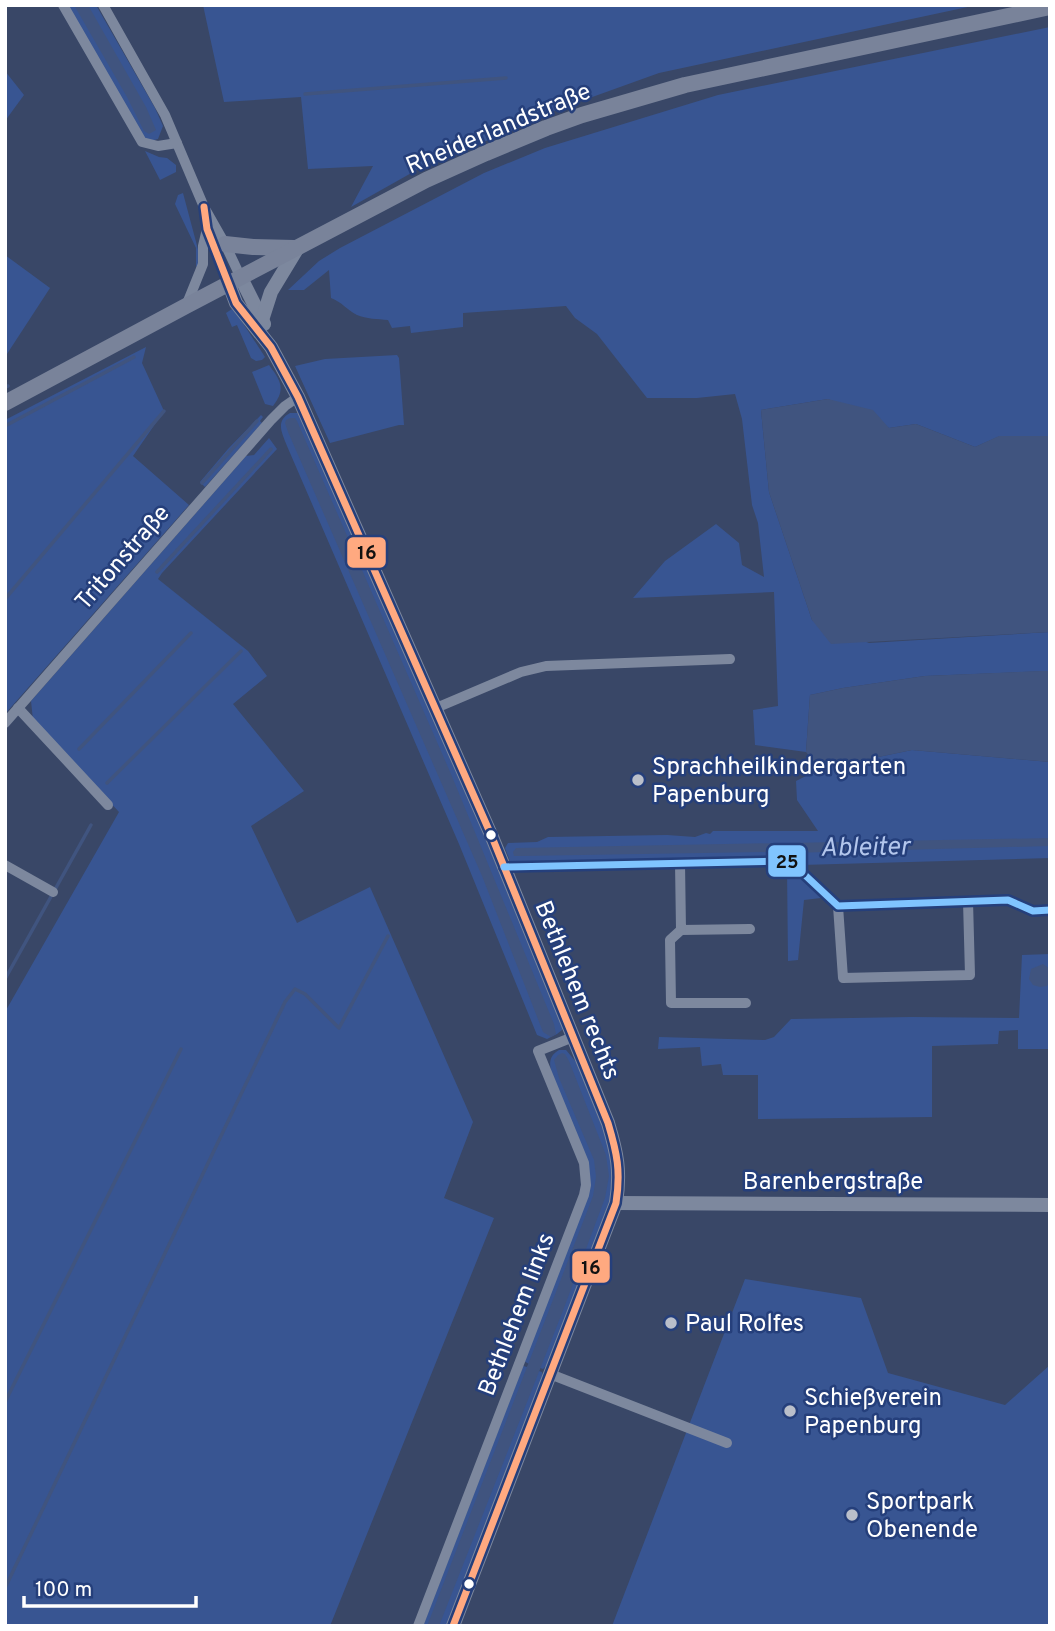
<svg xmlns="http://www.w3.org/2000/svg" width="1055" height="1631" font-family="Overpass,sans-serif">
<style>
.green{fill:#385592}
.water{fill:#40547f}
.lines{fill:none;stroke-linecap:round;stroke-linejoin:round}
.stream{stroke:#40547f;stroke-width:3.5}
.minor{stroke:#7d889e;stroke-width:10}
.tertiary{stroke:#7d889e;stroke-width:14}
.secondary{stroke:#79839a;stroke-width:16}
.bus-1-casing{stroke:#253f7b;stroke-width:12}
.bus-2-casing{stroke:#253f7b;stroke-width:12}
.bus-1{stroke:#ffa980;stroke-width:7}
.bus-2{stroke:#80c4ff;stroke-width:7}
.poi-dot{fill:#babfca;stroke:#253f7b;stroke-width:2.5}
.bus-dot{fill:#fff;stroke:#253f7b;stroke-width:2.5}
.labels{text-anchor:middle;stroke-width:5;stroke-linejoin:round;paint-order:stroke}
.street-label{font-size:24px;fill:#fff;stroke:#253f7b}
.poi-label{font-size:24px;fill:#fff;stroke:#253f7b;text-anchor:start}
.water-label{font-size:26px;font-style:italic;fill:#b3c6ec;stroke:#253f7b}
.line-badge{stroke:#253f7b;stroke-width:2.5}
.pale-badge-label{font-size:19px;text-anchor:middle;font-weight:bold;fill:#111}
</style>
<rect width="100%" height="100%" fill="#394767"/>
<g class="green">
<path d="M66,5H96L155,108L163,126L158,139L150,141L143,137Z"/>
<path d="M203,5H977L659,73L534,118L533,122L422,167L351,207L373,166L308,169L301,97L224,102Z"/>
<path d="M1050,27V436H1000L975,447L916,424L889,428L828,399L761,410L769,492L812,620L869,643L1050,632V671L925,676L843,688L810,695L806,752L755,745L753,710L778,706L774,592L633,598L665,561L716,524L739,543L742,565L764,577L758,523L752,505L742,419L735,394L697,398H647L597,334L575,318L566,306L463,313V327L411,333L410,326L392,328L388,320C378,319 366,319 357,315C347,310 342,302 331,298L329,270L304,290H288L319,261L340,248L484,173L545,148L718,95Z"/>
<path d="M5,71L24,95L5,121Z"/>
<path d="M145,151L159,157L167,158L176,165V172L160,180Z"/>
<path d="M183,193L199,253L198,268L196,266V248L175,204L178,195Z"/>
<path d="M5,255L50,288L5,357Z"/>
<path d="M232,309L237,314L265,357L262,360L256,361L251,358L237,325L232,327L226,313Z"/>
<path d="M146,347L142,363L164,411L133,456L189,505L5,714V420Z"/>
<path d="M397,355L399,358L404,425H399L330,443L295,366L325,359Z"/>
<path d="M269,365C281,381 286,389 273,406L265,404L252,372Z"/>
<path d="M290,413H298L444,737L562,1026V1030L557,1034L547,1039L537,1035L459,844L287,446C282,433 275,421 290,413Z"/>
<path d="M261,415L263,417L260,421L262,423L205,487L200,482L228,449Z"/>
<path d="M269,438L277,449L162,573L158,579L248,651L267,676L233,704L304,791L251,826L297,923L370,887L473,1122L444,1198L494,1218L330,1626H5V1012L119,812L33,720L31,701L246,456L254,455Z"/>
<path d="M912,750L1050,762V858L801,865L511,864L505,848L508,843L537,842L548,837L667,835L695,837L706,833L710,834L713,831H818L797,800L796,781L820,769Z"/>
<path d="M787,868H790L821,898L804,900L798,960L788,961Z"/>
<path d="M1050,954V1049H1018V1030L999,1031L998,1044L932,1046V1117L758,1119V1075H723L721,1064L702,1066L700,1047L658,1049L659,1037L765,1040L774,1037L791,1019L912,1017L1019,1018L1022,955Z"/>
<path d="M559,1050H566L577,1063L605,1134L611,1151L613,1192L548,1364L543,1369L540,1368L539,1371L542,1372L543,1377L448,1626H423L523,1366L527,1367L529,1364L524,1361L590,1177L551,1071C549,1062 550,1055 559,1050Z"/>
<path d="M745,1279L861,1298L888,1373L1005,1405L1050,1365V1626H612Z"/>
</g>
<g class="water">
<path d="M74,5H88L146,107L156,130L149,134L144,131L127,97Z"/>
<path d="M828,399L873,410L889,428L916,424L975,447L999,436H1050V632L831,644L812,620L769,492L761,410Z"/>
<path d="M290,418H295L297,421L451,774L554,1024L556,1034L551,1037L543,1032L482,876L288,432L285,423L286,420Z"/>
<path d="M1042,671H1050V762L912,750L820,769L806,752L810,695L843,688L925,676Z"/>
<path d="M1050,838V846L791,853L770,852L521,856H514L513,852L516,848Z"/>
<path d="M1043,964L1050,969V981L1047,986L1040,987L1033,985L1029,979L1031,969Z"/>
<path d="M562,1053L565,1054L569,1061L606,1155L609,1176L605,1198L564,1308L439,1626H427L593,1196L596,1177L594,1160L559,1078L554,1060L558,1055Z"/>
</g>
<g class="lines">
<g class="stream">
<path d="M305,94L506,78"/>
<path d="M5,387L8,386"/>
<path d="M5,426L134,357"/>
<path d="M202,483L257,421"/>
<path d="M157,572L271,449"/>
<path d="M5,599L164,411"/>
<path d="M79,749L191,633"/>
<path d="M107,783L241,651"/>
<path d="M5,979L91,825"/>
<path d="M5,1402L181,1049"/>
<path d="M5,1588L285,1002L295,989L305,994L339,1028L388,936"/>
</g>
<g class="minor">
<path d="M63,5L142,142L158,146L177,143"/>
<path d="M103,5L165,115L204,207L225,244L241,278"/>
<path d="M205,214L207,229L229,284"/>
<path d="M186,306L203,264V246L207,229"/>
<path d="M18,708L108,805"/>
<path d="M436,708L521,672L546,666L730,659"/>
<path d="M5,723L271,420L285,406L298,397"/>
<path d="M680,863L681,930L750,929"/>
<path d="M5,865L53,892"/>
<path d="M504,867L790,861L838,906L1008,900L1033,911L1050,910"/>
<path d="M838,906L843,978L970,975L968,901"/>
<path d="M681,930L670,940L671,1003H746"/>
<path d="M550,1374L727,1443"/>
<path d="M418,1626L584,1195L586,1185L584,1163L538,1051L573,1037"/>
</g>
<g class="tertiary">
<path d="M241,278L264,324"/>
<path d="M229,284L236,303L271,347L298,397L492,837L608,1123C617,1153 621,1171 616,1203L453,1626"/>
<path d="M262,320L271,292L297,249"/>
<path d="M616,1203L1050,1205"/>
</g>
<g class="secondary">
<path d="M225,244L253,247L294,248"/>
<path d="M5,403L186,306L426,180L486,153L546,128L582,115L685,85L1050,7"/>
</g>
<defs>
<path id="bus-1" d="M204,207L207,229L236,303L271,347L298,397L492,837L608,1123C617,1153 621,1171 616,1203L453,1626"/>
<path id="bus-2" d="M504,867L790,861L838,906L1008,900L1033,911L1050,910"/>
</defs>
<use href="#bus-1" class="bus-1-casing"/>
<use href="#bus-2" class="bus-2-casing"/>
<use href="#bus-1" class="bus-1"/>
<use href="#bus-2" class="bus-2"/>
</g>
<g class="poi-dot">
<circle cx="638" cy="780" r="7"/>
<circle cx="671" cy="1323" r="7"/>
<circle cx="790" cy="1411" r="7"/>
<circle cx="852" cy="1515" r="7"/>
</g>
<g class="bus-dot">
<circle cx="491" cy="835" r="6"/>
<circle cx="469" cy="1584" r="6"/>
</g>
<g class="labels">
<g class="street-label">
<text transform="translate(498 128) rotate(-23)" y="8">Rheiderlandstraße</text>
<text transform="translate(122 557) rotate(-49)" y="8">Tritonstraße</text>
<text transform="translate(578 990) rotate(68)" y="8">Bethlehem rechts</text>
<text x="833" y="1189">Barenbergstraße</text>
<text transform="translate(516 1314) rotate(-69)" y="8">Bethlehem links</text>
</g>
<g class="poi-label">
<text x="652" y="774">Sprachheilkindergarten<tspan x="652" dy="28">Papenburg</tspan></text>
<text x="685" y="1331">Paul Rolfes</text>
<text x="804" y="1405">Schießverein<tspan x="804" dy="28">Papenburg</tspan></text>
<text x="866" y="1509">Sportpark<tspan x="866" dy="28">Obenende</tspan></text>
</g>
<g class="water-label">
<text transform="translate(865 846) rotate(-1)" y="9">Ableiter</text>
</g>
</g>
<g class="line-badge">
<rect x="346" y="536" width="41" height="33" rx="7" fill="#ffa980"/>
<rect x="767" y="844" width="40" height="34" rx="7" fill="#80c4ff"/>
<rect x="571" y="1250" width="40" height="34" rx="7" fill="#ffa980"/>
</g>
<g class="pale-badge-label">
<text x="367" y="559">16</text>
<text x="787" y="868">25</text>
<text x="591" y="1274">16</text>
</g>
<rect width="1055" height="1631" fill="none" stroke="#ffffff" stroke-width="14"/>
<path d="M24 1596v10h172v-10" fill="none" stroke="#ffffff" stroke-width="3.5"/>
<text x="35" y="1596" font-size="21" fill="#ffffff" stroke="#253f7b" stroke-width="5" paint-order="stroke">100 m</text>
</svg>
